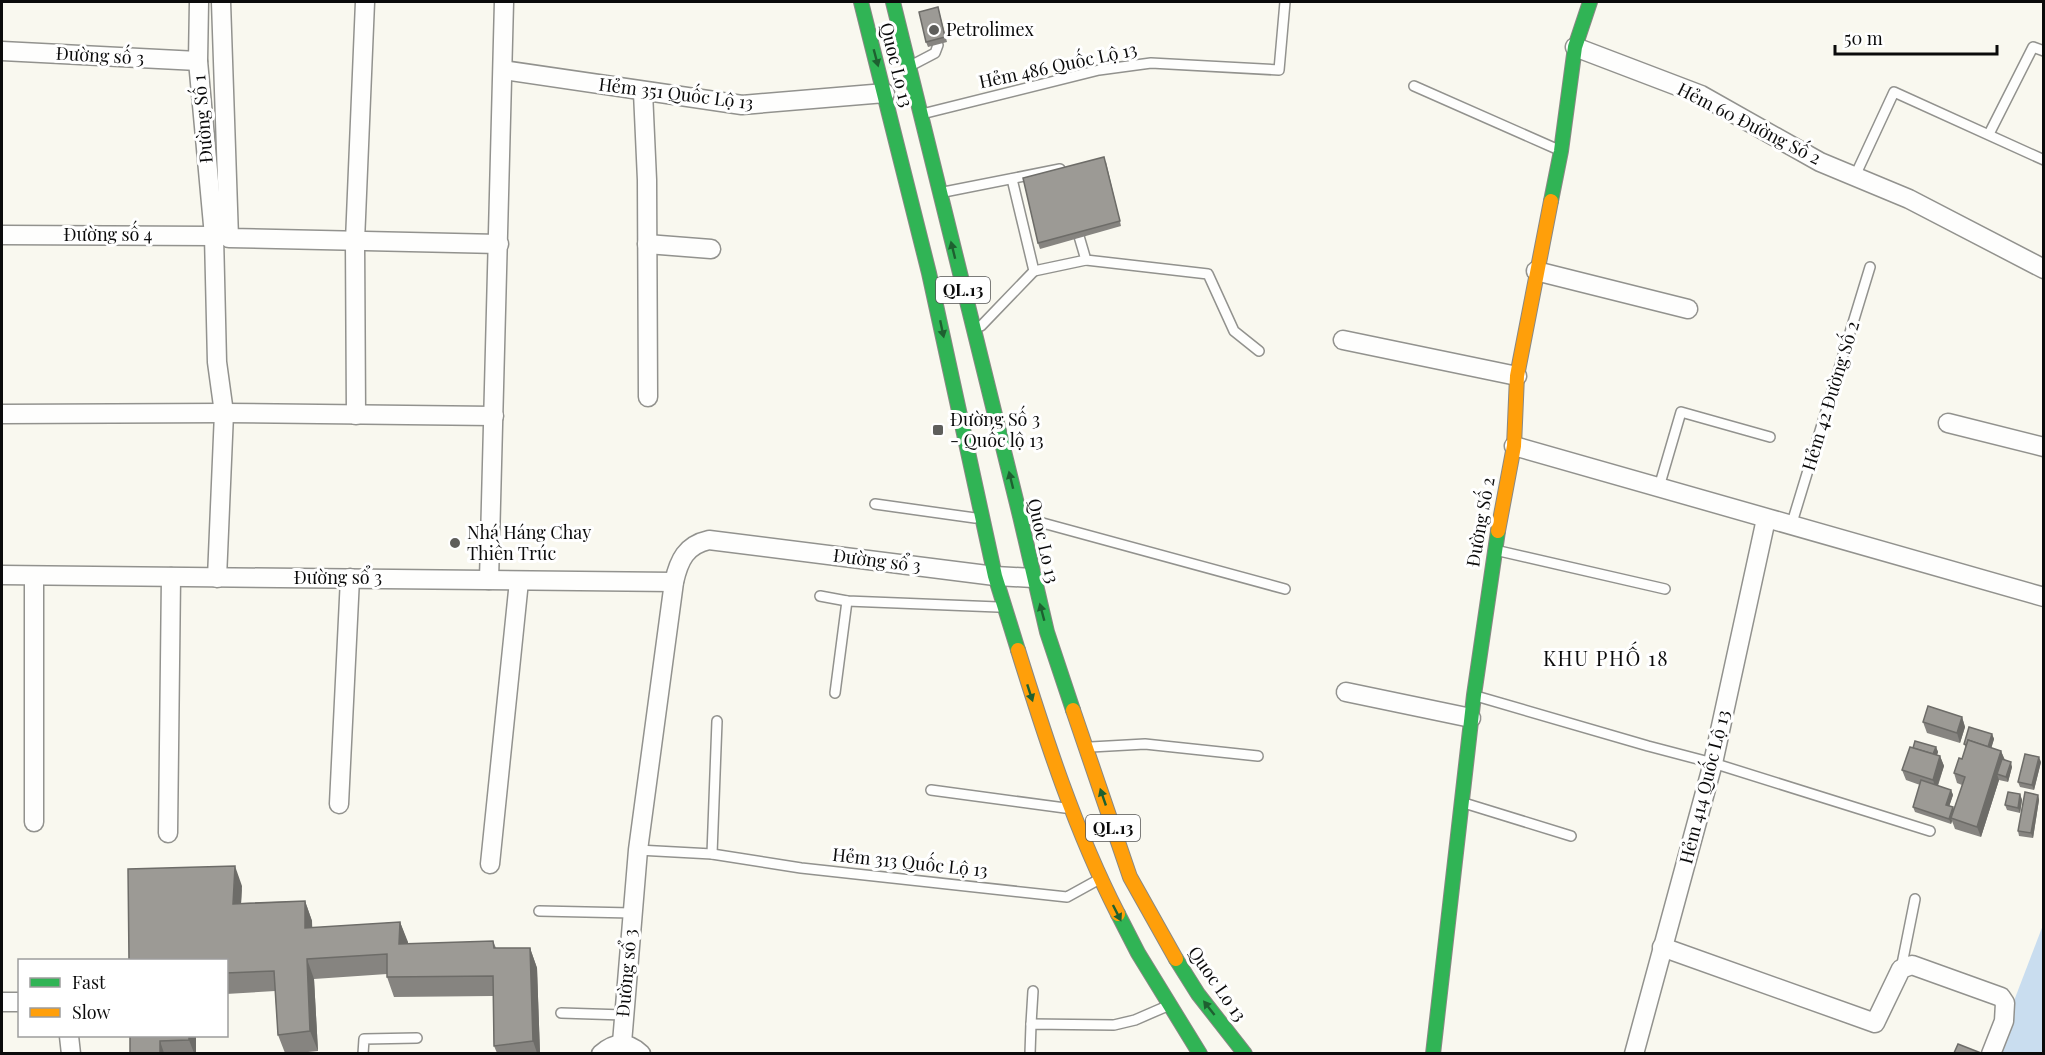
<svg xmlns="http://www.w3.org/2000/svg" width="2045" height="1055" font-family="'Playfair Display',serif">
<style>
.water{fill:#c9ddef}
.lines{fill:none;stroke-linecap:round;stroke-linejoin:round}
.lane-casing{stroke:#92928e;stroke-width:12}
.street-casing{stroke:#92928e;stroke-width:21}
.fast-casing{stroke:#898884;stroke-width:16}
.slow-casing{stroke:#898884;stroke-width:16}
.lane{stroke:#fefefd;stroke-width:9}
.street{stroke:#fefefd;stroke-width:18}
.fast{stroke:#30b455;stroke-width:14}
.slow{stroke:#ff9f0a;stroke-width:14}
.wall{fill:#868480}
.shaded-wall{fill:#6d6c68}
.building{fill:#9c9a95;stroke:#6d6c68;stroke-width:1.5}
.oneway{fill:#1e6030}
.poi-dot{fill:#5e5e5b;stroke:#fff;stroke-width:2}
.labels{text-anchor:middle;stroke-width:6;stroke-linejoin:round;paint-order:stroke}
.shield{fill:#fff;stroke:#545454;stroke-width:1.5}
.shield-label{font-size:16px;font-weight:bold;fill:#0b0b0b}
.poi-label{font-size:18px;fill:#0b0b0b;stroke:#fff;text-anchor:start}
.street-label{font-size:18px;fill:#0b0b0b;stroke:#fff}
.neighbourhood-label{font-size:20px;letter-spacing:1.5px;fill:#0b0b0b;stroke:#fff}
</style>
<rect width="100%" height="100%" fill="#f9f8ef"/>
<path class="water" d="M2043,925V1053H1994Z"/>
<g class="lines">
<defs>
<g id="lane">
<path d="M914,64L935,53L938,45"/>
<path d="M1414,86L1559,150"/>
<path d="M926,113L1099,70L1151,63L1279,70L1285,2"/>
<path d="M1989,134L2033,47L2044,51"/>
<path d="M1855,176L1894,92L2044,160"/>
<path d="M944,192L1060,169L1062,178"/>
<path d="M1076,226L1086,260L1208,274L1234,331L1259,351"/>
<path d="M1034,271L1086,260"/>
<path d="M981,326L1034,271L1012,179"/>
<path d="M1659,487L1681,412L1770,437"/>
<path d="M875,504L975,518"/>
<path d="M1028,519L1285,589"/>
<path d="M1791,526L1870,267"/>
<path d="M1495,550L1665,589"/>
<path d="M820,596L847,601L998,607"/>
<path d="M835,693L847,601"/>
<path d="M1476,696L1648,746L1713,763L1930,831"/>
<path d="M1091,747L1145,744L1258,756"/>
<path d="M931,790L1065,808"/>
<path d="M1464,803L1571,836"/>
<path d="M638,850L712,854L801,868L1067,897L1096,881"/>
<path d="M712,854L717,721"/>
<path d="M539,911L632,913"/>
<path d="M1901,969L1915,899"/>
<path d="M561,1013L624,1015"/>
<path d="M1031,1024L1033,991"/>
<path d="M363,1054L364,1039L417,1038"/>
<path d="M1030,1054L1031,1024L1114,1025L1135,1020L1165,1007"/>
</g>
<g id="street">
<path d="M199,2L198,61L214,236L217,362L224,413L217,578"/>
<path d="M221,2L229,238L499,244"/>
<path d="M1575,47L1701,95L1820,162L1909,199L2044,269"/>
<path d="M2,51L198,61"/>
<path d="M503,70L742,105L885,93"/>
<path d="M643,92L647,180L648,397"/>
<path d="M2,235L214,236"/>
<path d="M647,244L711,249"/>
<path d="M1536,271L1688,309"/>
<path d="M1343,340L1517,376"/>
<path d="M2,414L224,413L494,416"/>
<path d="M356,415L355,241L365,2"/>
<path d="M1948,423L2044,447"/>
<path d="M1514,446L2044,597"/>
<path d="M2,575L674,582"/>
<path d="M489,580L504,2"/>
<path d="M1346,692L1471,718"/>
<path d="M339,804L350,578"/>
<path d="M34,822V576"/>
<path d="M168,833L171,577"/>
<path d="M490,864L519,581"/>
<path d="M1662,947L1875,1023L1901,969L1912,965L2001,997L2005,1003L2004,1021L1991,1054"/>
<path d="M2,1002H20"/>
<path d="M69,1036L71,1054"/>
<path d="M622,1043L638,850L674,582C679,560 686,545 709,540L995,576L1033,578"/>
<path d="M601,1054C614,1042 627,1041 641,1054"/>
<path d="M1634,1054L1713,763L1766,519"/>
</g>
<g id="fast">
<path d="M861,2L929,273L995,576L1018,650"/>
<path d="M893,2L1020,516L1047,632L1073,710"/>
<path d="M1551,201L1561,151L1575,47L1590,2"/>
<path d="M1118,914L1138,953L1200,1054"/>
<path d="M1176,959L1198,994L1245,1054"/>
<path d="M1433,1054L1474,695L1498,531"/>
</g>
<g id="slow">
<path d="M1498,531L1514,446L1517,376L1551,201"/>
<path d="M1018,650C1046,740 1075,830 1118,914"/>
<path d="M1073,710L1130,877L1176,959"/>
</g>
</defs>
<use href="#lane" class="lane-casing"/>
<use href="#street" class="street-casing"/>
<use href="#fast" class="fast-casing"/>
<use href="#slow" class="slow-casing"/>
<use href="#lane" class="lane"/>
<use href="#street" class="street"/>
<use href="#fast" class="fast"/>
<use href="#slow" class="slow"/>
</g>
<g class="wall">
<path d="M938,7L947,42L928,47L926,42Z"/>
<path d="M1106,162L1121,226L1040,249L1038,243Z"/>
<path d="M1962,717L1965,727L1960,743L1927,733L1923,722Z"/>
<path d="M1992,734L1994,739L1991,748L2001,751L2005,760L2012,767L2008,782L1999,780L1981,837L1955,829L1952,821L1951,824L1915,812L1913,807L1920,785L1906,780L1902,770L1913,748L1936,747L1938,752L1937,755L1940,756L1944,766L1938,786L1951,790L1953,795L1949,806L1953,807L1954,810L1962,785L1957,783L1954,773L1962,759L1966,748L1964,744Z"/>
<path d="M2041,762L2034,790L2020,787L2018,782Z"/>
<path d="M2020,794L2022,800L2020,813L2007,810L2005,805Z"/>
<path d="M2038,795L2039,800L2033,838L2019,836L2018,831Z"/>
<path d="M242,886L241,903L305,901L312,921V928L400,922L408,944L493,941L496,948H530L537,968L540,1053H497L494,1046L493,996L394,997L387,977V974L314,979L318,1051L298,1053H285L278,1035L275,991L226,994V960Z"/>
<rect x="130" y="1035" width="66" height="18"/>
</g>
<g class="shaded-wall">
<path d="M1962,717L1965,727L1960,743L1957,733Z"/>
<path d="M1992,734L1994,739L1989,756L1987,751Z"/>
<path d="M1936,747L1938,752L1934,763L1932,758Z"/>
<path d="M2001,751L2005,761L1997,774L1999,780L1981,837L1977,827Z"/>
<path d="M1940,756L1944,766L1936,790L1933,780Z"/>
<path d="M2039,757L2041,762L2034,790L2032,785Z"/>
<path d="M2011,762L2012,767L2008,782L2006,777Z"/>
<path d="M1951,790L1953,795L1948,810L1946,805Z"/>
<path d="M2020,794L2022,800L2020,813L2018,808Z"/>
<path d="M2038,795L2039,800L2033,838L2031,833Z"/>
<path d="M1953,807L1955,812L1951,818L1952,821L1951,824L1949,819Z"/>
<path d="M235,866L242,886L240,924L233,904Z"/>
<path d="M305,901L312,921L313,948L305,928Z"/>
<path d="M400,922L408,942L407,964L399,944Z"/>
<path d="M530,948L537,968L540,1053H537L533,1041Z"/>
<path d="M307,959L314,979L318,1051L310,1031Z"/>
<path d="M189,1035H196V1053H194L189,1040Z"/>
<path d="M160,1041L164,1053H160Z"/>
</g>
<g class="building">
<path d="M938,7L945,37L926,42L919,12Z"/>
<path d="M1104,157L1120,221L1038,243L1023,178Z"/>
<path d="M1928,706L1962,717L1957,733L1923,722Z"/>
<path d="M1969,727L1992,734L1988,747L1968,740L1967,745L1964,744Z"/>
<path d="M1968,740L2001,751L1977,827L1951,818L1965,777L1954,773L1959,758L1962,759Z"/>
<path d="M1915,741L1936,747L1933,754L1913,748Z"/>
<path d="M1910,747L1940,756L1933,780L1902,770Z"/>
<path d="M2025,754L2039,757L2032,785L2018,782Z"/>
<path d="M2002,759L2011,762L2006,777L1997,774Z"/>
<path d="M1921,780L1951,790L1946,805L1953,807L1949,819L1913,807Z"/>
<path d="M2008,792L2020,794L2018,808L2005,805Z"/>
<path d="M2025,792L2038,795L2031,833L2018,831Z"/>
<path d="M235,866L233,904L305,901V928L400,922L399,944L493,941L494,948H530L533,1041L494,1046L493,976L387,977V954L307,959L310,1031L278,1035L274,971L226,973V960H129L128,869Z"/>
<path d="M130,1035H189V1040L160,1041V1053H130Z"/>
<path d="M1958,1044L1981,1053H1954Z"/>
</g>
<defs><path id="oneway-solid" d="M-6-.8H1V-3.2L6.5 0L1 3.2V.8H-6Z" transform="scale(1.5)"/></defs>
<g class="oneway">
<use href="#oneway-solid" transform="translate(876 58) rotate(75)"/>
<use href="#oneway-solid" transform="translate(953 250) rotate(-104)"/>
<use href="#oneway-solid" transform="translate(942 329) rotate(78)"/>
<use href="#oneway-solid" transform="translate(1011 480) rotate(-104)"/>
<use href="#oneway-solid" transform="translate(1042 612) rotate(-105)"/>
<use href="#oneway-solid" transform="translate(1030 693) rotate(72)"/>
<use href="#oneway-solid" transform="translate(1103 797) rotate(-109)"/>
<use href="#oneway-solid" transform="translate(1117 913) rotate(63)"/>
<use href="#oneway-solid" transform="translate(1209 1008) rotate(-128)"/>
</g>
<g class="poi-dot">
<circle cx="934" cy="30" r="6"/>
<rect x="932" y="424" width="12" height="12" rx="3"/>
<circle cx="455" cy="543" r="6"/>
</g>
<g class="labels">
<g class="shield">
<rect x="936" y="277" width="54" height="26" rx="4.5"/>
<rect x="1086" y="815" width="54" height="26" rx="4.5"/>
</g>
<g class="shield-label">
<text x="963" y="296">QL.13</text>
<text x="1113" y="834">QL.13</text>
</g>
<g class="poi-label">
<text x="946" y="36">Petrolimex</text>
<text x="950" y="426">Đường Số 3<tspan x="950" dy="21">- Quốc lộ 13</tspan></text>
<text x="467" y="539">Nhá Háng Chay<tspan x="467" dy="21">Thiền Trúc</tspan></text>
</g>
<g class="street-label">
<text transform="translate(100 56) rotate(3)" y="6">Đường số 3</text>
<text transform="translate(896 65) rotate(76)" y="6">Quoc Lo 13</text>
<text transform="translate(1058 66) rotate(-12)" y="6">Hẻm 486 Quốc Lộ 13</text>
<text transform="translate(676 94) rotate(7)" y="6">Hẻm 351 Quốc Lộ 13</text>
<text transform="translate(203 119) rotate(-95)" y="6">Đường Số 1</text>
<text transform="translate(1749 124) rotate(27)" y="6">Hẻm 60 Đường Số 2</text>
<text x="108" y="241">Đường số 4</text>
<text transform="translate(1831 396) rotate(-73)" y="6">Hẻm 42 Đường Số 2</text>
<text transform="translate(1481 522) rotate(-80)" y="6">Đường Số 2</text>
<text transform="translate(1043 541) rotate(77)" y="6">Quoc Lo 13</text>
<text transform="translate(877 561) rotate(7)" y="6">Đường sổ 3</text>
<text x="338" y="584">Đường sổ 3</text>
<text transform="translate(1705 787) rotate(-76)" y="6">Hẻm 414 Quốc Lộ 13</text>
<text transform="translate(910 863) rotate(6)" y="6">Hẻm 313 Quốc Lộ 13</text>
<text transform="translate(627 973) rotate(-85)" y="6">Đường sổ 3</text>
<text transform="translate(1217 984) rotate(55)" y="6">Quoc Lo 13</text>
</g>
<g class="neighbourhood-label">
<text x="1606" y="666">KHU PHỐ 18</text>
</g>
</g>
<rect width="2045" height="1055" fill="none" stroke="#0b0b0b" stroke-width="6"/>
<rect x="18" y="959" width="210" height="78" fill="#ffffff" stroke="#9d9d9d" stroke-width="1.5"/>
<rect x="30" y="978" width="30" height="9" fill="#30b455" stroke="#9d9d9d" stroke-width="1.5"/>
<text x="72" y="989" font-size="18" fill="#0b0b0b">Fast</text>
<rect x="30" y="1008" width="30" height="9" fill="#ff9f0a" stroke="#9d9d9d" stroke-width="1.5"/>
<text x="72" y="1019" font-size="18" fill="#0b0b0b">Slow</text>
<path d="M1835 45v9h162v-9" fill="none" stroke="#0b0b0b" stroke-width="3"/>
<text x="1844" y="45" font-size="18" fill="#0b0b0b" stroke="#ffffff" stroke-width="4.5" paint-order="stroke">50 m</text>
</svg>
